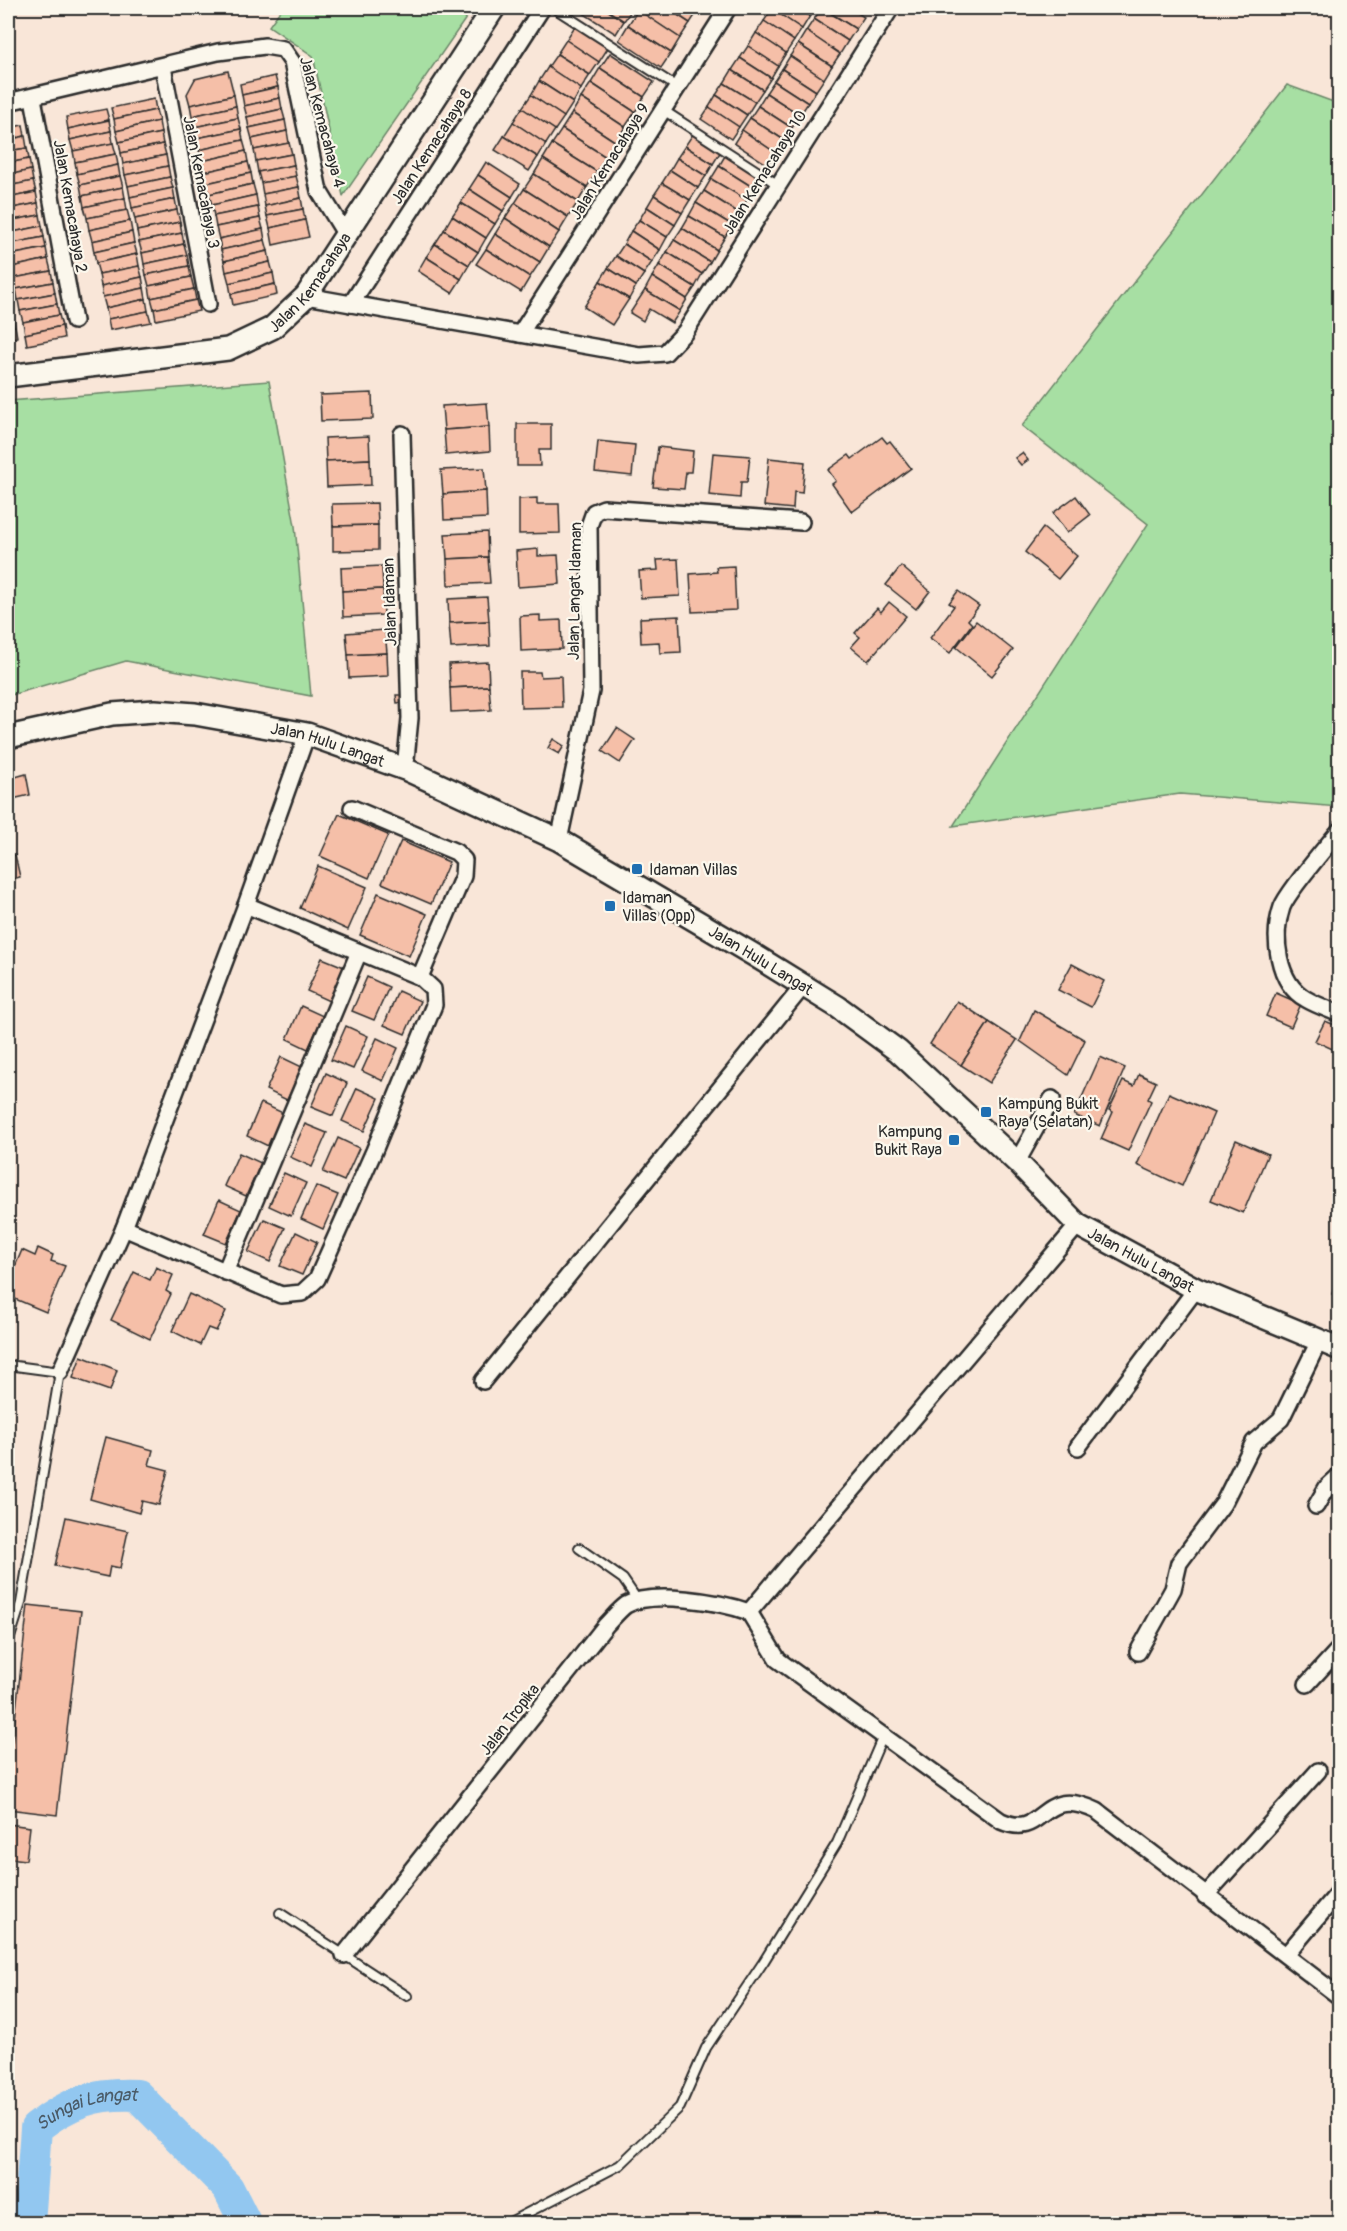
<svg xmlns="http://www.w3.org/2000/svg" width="1347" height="2231" font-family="Pangolin,sans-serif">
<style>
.green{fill:#a7dfa3;stroke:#698567;stroke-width:1.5}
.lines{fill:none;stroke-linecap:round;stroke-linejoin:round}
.river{stroke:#92c7f0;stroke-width:32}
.building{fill:#f5bfa8;stroke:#2b2b2b;stroke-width:1.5}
.lane-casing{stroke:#2b2b2b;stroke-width:12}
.street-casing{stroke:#2b2b2b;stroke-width:20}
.secondary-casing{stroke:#2b2b2b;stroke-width:26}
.lane{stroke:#fbf7ec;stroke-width:8}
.street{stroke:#fbf7ec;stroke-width:15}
.secondary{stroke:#fbf7ec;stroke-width:21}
.poi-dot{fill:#1f6fb2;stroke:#fbf7ec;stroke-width:2}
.labels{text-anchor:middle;stroke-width:4.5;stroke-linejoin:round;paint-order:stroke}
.street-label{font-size:16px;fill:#2b2b2b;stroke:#fbf7ec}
.poi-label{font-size:16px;fill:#2b2b2b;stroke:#fbf7ec;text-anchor:start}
.water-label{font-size:18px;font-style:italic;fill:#4a5a66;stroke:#fbf7ec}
</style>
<rect width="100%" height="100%" fill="#f9e6d8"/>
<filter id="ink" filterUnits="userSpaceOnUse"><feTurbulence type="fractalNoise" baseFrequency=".0167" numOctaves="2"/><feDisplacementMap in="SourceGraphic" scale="12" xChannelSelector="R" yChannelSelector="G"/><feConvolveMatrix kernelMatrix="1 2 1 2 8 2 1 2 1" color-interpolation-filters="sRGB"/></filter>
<g filter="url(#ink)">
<g class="green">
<path d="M282,8H473L343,196L313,56L269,26Z"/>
<path d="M1287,85L1339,104V807L1180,794L953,826L1148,524L1022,426Z"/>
<path d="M269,381L295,526L311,696L126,661L8,696V401Z"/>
</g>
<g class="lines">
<path class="river" id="s1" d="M29,2224L36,2128C69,2102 95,2093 137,2095L228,2188L246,2224"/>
</g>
<g class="building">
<path d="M587,8H604L624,21L616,34L583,13Z"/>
<path d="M604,8H633L624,21Z"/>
<path d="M640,8H667L690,23L680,38L638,10Z"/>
<path d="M667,8H700L690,23Z"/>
<path d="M797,8L810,16L802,29L772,9Z"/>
<path d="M797,8H816L810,16Z"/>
<path d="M822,8L856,29L848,41L814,19Z"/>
<path d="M823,8H850L864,17L856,29Z"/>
<path d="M772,9L802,29L794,41L764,21Z"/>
<path d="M638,10L680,38L671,53L628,25Z"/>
<path d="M814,19L848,41L840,54L806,31Z"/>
<path d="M764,21L794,41L786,53L756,33Z"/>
<path d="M628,25L671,53L661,68L619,40Z"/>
<path d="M575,26L608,48L599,62L566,40Z"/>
<path d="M806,31L840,54L832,66L798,44Z"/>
<path d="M756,33L786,53L778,66L748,46Z"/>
<path d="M566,40L599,62L590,75L557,54Z"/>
<path d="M798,44L832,66L824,79L790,56Z"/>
<path d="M748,46L778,66L771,78L740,58Z"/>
<path d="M610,53L654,82L644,97L600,68Z"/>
<path d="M557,54L590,75L581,89L548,67Z"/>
<path d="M790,56L824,79L816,91L782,69Z"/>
<path d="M740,58L771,78L763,90L732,70Z"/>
<path d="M548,67L581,89L573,103L539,81Z"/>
<path d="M600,68L644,97L635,112L591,83Z"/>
<path d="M782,69L816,91L808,103L774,81Z"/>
<path d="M732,70L763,90L755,102L724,83Z"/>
<path d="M228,71L234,95L190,105L187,94L195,79Z"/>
<path d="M275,76L278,87L242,95L240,84Z"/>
<path d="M539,81L573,103L564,117L531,95Z"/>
<path d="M774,81L808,103L800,115L766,93Z"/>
<path d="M591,83L635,112L625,127L581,98Z"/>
<path d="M724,83L755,102L747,115L716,95Z"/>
<path d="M278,87L280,98L244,106L242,95Z"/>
<path d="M766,93L800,115L792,128L758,106Z"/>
<path d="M234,95L236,106L192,116L190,105Z"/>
<path d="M531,95L564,117L555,130L522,108Z"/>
<path d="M716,95L747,115L739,127L709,107Z"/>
<path d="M280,98L282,109L247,117L244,106Z"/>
<path d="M581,98L625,127L616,142L572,113Z"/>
<path d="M154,99L156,110L114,119L111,108Z"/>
<path d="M236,106L238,118L194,127L192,116Z"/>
<path d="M758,106L792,128L784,140L750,118Z"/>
<path d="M709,107L739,127L731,139L701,119Z"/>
<path d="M522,108L555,130L546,144L513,122Z"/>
<path d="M106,109L109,120L68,129L66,117Z"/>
<path d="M282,109L285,120L249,128L247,117Z"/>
<path d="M156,110L159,121L116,131L114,119Z"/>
<path d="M572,113L616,142L606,157L562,129Z"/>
<path d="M238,118L241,129L197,138L194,127Z"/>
<path d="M750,118L784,140L776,153L742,130Z"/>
<path d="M109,120L111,131L70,140L68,129Z"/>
<path d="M285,120L287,131L252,139L249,128Z"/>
<path d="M159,121L161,133L119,142L116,131Z"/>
<path d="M513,122L546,144L538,157L504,136Z"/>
<path d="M23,125L25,136L8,140V128Z"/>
<path d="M241,129L243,140L199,150L197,138Z"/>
<path d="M562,129L606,157L597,172L552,144Z"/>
<path d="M742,130L776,153L768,165L734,143Z"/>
<path d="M111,131L113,143L73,151L70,140Z"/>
<path d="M287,131L289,143L254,150L252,139Z"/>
<path d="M161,133L163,144L121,153L119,142Z"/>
<path d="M693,134L721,151L713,164L685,146Z"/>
<path d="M25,136L27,148L8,151V140Z"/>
<path d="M504,136L538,157L529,171L495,150Z"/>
<path d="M243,140L246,151L202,161L199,150Z"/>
<path d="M113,143L116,154L75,162L73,151Z"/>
<path d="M289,143L292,154L256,161L254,150Z"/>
<path d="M163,144L166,155L123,164L121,153Z"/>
<path d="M552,144L597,172L587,187L543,159Z"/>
<path d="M685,146L713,164L706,176L677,158Z"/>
<path d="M27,148L29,159L8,163V151Z"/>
<path d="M246,151L248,162L204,172L202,161Z"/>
<path d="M116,154L118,165L77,174L75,162Z"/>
<path d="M292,154L294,165L258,172L256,161Z"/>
<path d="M726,154L762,176L754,188L719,166Z"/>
<path d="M166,155L168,166L125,175L123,164Z"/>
<path d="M677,158L706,176L698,188L670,170Z"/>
<path d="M29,159L31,170L8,175V163Z"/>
<path d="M543,159L587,187L578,202L534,174Z"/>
<path d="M248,162L251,173L207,183L204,172Z"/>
<path d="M486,162L520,184L512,197L478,175Z"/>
<path d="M118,165L120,176L80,185L77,174Z"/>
<path d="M294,165L296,176L261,183L258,172Z"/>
<path d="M168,166L170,177L128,186L125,175Z"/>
<path d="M719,166L754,188L747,200L711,179Z"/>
<path d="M31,170L33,181L8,186V175Z"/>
<path d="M670,170L698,188L690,200L662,183Z"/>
<path d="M251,173L253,184L209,194L207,183Z"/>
<path d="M534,174L578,202L568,217L524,189Z"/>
<path d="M478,175L512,197L503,211L469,189Z"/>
<path d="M120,176L123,187L82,196L80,185Z"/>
<path d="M296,176L299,187L263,194L261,183Z"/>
<path d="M170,177L173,188L130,197L128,186Z"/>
<path d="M711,179L747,200L739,213L704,191Z"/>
<path d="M33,181L36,192L8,198V186Z"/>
<path d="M662,183L690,200L682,213L654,195Z"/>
<path d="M253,184L256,195L212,205L209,194Z"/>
<path d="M123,187L125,198L84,207L82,196Z"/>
<path d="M299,187L301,198L265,206L263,194Z"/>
<path d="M173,188L175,199L132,208L130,197Z"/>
<path d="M469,189L503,211L495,224L461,203Z"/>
<path d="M524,189L568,217L559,232L515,203Z"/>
<path d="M704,191L739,213L732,225L696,203Z"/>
<path d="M36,192L38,203L8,209V198Z"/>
<path d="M256,195L258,207L214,216L212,205Z"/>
<path d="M654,195L682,213L675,225L647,207Z"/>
<path d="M125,198L127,210L87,218L84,207Z"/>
<path d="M301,198L303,209L267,216L265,206Z"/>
<path d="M175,199L177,210L135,219L132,208Z"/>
<path d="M38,203L40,215L8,221V209Z"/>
<path d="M461,203L495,224L486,238L452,216Z"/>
<path d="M515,203L559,232L549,247L505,218Z"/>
<path d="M696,203L732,225L725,237L689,216Z"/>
<path d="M258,207L260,218L216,227L214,216Z"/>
<path d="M647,207L675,225L667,237L639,220Z"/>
<path d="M303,209L305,220L270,228L267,216Z"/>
<path d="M127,210L130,221L89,230L87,218Z"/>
<path d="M177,210L180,222L137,231L135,219Z"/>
<path d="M40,215L42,226L8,233V221Z"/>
<path d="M452,216L486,238L478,252L444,230Z"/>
<path d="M689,216L725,237L717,250L682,228Z"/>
<path d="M260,218L263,229L219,239L216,227Z"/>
<path d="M505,218L549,247L540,262L495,234Z"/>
<path d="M305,220L309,237L273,245L270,228Z"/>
<path d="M639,220L667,237L660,250L631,231Z"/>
<path d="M130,221L132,232L92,241L89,230Z"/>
<path d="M180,222L182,233L139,242L137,231Z"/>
<path d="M42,226L44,237L8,244V233Z"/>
<path d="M682,228L717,250L710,262L674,240Z"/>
<path d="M263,229L265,240L221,250L219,239Z"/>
<path d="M444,230L478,252L469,265L435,244Z"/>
<path d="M631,231L660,250L652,262L624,244Z"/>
<path d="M132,232L134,243L94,252L92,241Z"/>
<path d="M182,233L184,244L142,253L139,242Z"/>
<path d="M495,234L540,262L530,277L486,249Z"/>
<path d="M44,237L46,248L10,255L8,244Z"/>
<path d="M265,240L268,251L224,261L221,250Z"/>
<path d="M674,240L710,262L702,274L667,252Z"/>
<path d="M134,243L137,254L96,263L94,252Z"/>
<path d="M184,244L187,255L144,264L142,253Z"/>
<path d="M435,244L469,265L461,279L426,257Z"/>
<path d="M624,244L652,262L644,274L616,256Z"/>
<path d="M46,248L48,259L12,267L10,255Z"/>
<path d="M486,249L530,277L521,292L476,264Z"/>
<path d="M268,251L270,262L226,272L224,261Z"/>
<path d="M667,252L702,274L695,287L659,265Z"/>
<path d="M137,254L139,266L99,274L96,263Z"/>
<path d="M187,255L189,266L146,275L144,264Z"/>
<path d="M616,256L644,274L636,286L608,268Z"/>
<path d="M426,257L461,279L452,293L418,271Z"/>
<path d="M48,259L51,271L14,278L12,267Z"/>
<path d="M270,262L273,273L229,283L226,272Z"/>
<path d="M659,265L695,287L687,299L652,277Z"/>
<path d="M139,266L142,277L101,286L99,274Z"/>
<path d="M189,266L191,277L149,286L146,275Z"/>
<path d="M608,268L636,286L629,299L600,281Z"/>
<path d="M51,271L53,282L16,289L14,278Z"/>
<path d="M273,273L275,284L231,294L229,283Z"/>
<path d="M142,277L144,288L103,297L101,286Z"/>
<path d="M191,277L194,289L151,298L149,286Z"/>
<path d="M652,277L687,299L680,311L645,290Z"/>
<path d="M600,281L629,299L612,325L584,307Z"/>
<path d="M53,282L55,293L18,300L16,289Z"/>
<path d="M275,284L277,295L233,305L231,294Z"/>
<path d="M144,288L146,299L106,308L103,297Z"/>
<path d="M194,289L196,300L154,309L151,298Z"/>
<path d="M645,290L680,311L672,323L649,309L643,321L630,313Z"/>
<path d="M55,293L57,304L20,311L18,300Z"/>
<path d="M146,299L148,311L108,319L106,308Z"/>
<path d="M196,300L199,311L156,320L154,309Z"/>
<path d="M11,303L13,314L8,315V304Z"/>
<path d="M57,304L59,315L23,322L20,311Z"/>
<path d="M148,311L151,322L110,330L108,319Z"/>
<path d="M13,314L15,326L8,327V315Z"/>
<path d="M59,315L62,326L25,334L23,322Z"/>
<path d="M15,326L17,337L8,339V327Z"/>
<path d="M62,326L64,338L27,345L25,334Z"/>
<path d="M372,393L373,419L321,421L320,395Z"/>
<path d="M487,403L489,427L444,430L442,406Z"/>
<path d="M517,424H551V450H539L540,466H517Z"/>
<path d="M489,427L490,451L446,455L444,430Z"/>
<path d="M369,436L370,459L326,461L325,438Z"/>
<path d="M882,437L887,443L890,441L911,468L852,512L832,484L836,481L828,470L849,455L852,459Z"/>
<path d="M598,441L635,445L632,476L595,472Z"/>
<path d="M658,447L693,451L691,472H686L684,489L653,487Z"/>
<path d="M713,453L750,456L747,482H741L740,498L709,495Z"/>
<path d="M1022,453L1028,460L1021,465L1015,458Z"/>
<path d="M769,458L805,462L802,493L794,492L793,509L764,506Z"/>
<path d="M370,459L371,485L327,487L326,461Z"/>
<path d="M484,468L486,491L443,494L441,470Z"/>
<path d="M486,491L487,518L444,520L443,494Z"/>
<path d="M1076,496L1090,515L1067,533L1053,513Z"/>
<path d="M537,498V504H559L560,533L519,534V499Z"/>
<path d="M377,503L378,525L333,526L332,504Z"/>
<path d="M378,525V550L333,551V526Z"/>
<path d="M1043,528L1077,556L1058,579L1025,552Z"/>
<path d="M487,532L488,557L447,559L445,534Z"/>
<path d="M538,549V556L558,555L560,584L518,587L516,551Z"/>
<path d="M488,557L490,583L448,585L447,559Z"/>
<path d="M678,559L680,596L641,598L639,571L658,570L657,560Z"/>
<path d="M382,566L383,589L342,591L341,568Z"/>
<path d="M734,566L736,610L692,612L690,574L717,572L716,567Z"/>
<path d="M901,566L930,591L916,609L886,585Z"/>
<path d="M383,589L384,615L343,617L342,591Z"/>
<path d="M958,591L979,606L968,620L972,624L950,653L930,638L954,606L949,603Z"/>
<path d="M487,597L489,621L449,623L448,599Z"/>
<path d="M889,602L906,616L868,661L851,647L860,637L855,633L877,608L881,612Z"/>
<path d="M540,615V621L561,620L562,649L521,651L520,616Z"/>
<path d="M679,616L681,652L660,653L659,642L641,643L640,618Z"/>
<path d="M489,621L490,646L451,648L449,623Z"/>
<path d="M976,621L1013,650L992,676L956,647Z"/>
<path d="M385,630L387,653L348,655L346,633Z"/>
<path d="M387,653L388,676L349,678L348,655Z"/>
<path d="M488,662L489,686L450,688L449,664Z"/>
<path d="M520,672H540L541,677L561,676L562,707L521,708Z"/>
<path d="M489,686L491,710L451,712L450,688Z"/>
<path d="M396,695H406L407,702L397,703Z"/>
<path d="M617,728L635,740L620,763L602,751Z"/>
<path d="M553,739L564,746L559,754L548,748Z"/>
<path d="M26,774L30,795L8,800V779Z"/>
<path d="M339,814L388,835L369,878L320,856Z"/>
<path d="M401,841L449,862L431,904L382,883Z"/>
<path d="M15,855L20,877L8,880V856Z"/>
<path d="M318,866L367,887L348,930L300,908Z"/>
<path d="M378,893L427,914L409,956L360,935Z"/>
<path d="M322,958L344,967L329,1001L307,991Z"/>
<path d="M1072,964L1104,981L1091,1007L1058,990Z"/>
<path d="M367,977L389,987L374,1020L352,1011Z"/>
<path d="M398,991L420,1001L405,1034L384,1025Z"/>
<path d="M1276,993L1301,1004L1291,1027L1266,1016Z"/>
<path d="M957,1001L989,1022L961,1065L930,1044Z"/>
<path d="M301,1006L323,1016L308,1049L287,1039Z"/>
<path d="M1034,1010L1085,1040L1068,1075L1020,1041Z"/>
<path d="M1325,1021L1340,1027L1339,1052L1315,1041Z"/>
<path d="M989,1022L1017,1040L989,1083L961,1065Z"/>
<path d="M346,1026L368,1036L353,1069L331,1060Z"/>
<path d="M377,1038L398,1048L383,1081L362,1071Z"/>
<path d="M281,1057L302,1067L287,1100L266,1090Z"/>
<path d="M1100,1057L1125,1068L1100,1126L1074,1115Z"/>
<path d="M326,1073L347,1083L333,1116L311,1107Z"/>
<path d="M1139,1074L1156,1082L1148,1099L1151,1101L1128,1151L1101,1139L1113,1112L1109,1110L1123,1081L1134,1086Z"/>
<path d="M357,1088L379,1098L364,1131L342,1121Z"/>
<path d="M1169,1093L1214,1113L1182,1186L1137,1165Z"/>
<path d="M261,1103L283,1113L268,1146L247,1136Z"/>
<path d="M305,1124L327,1133L312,1167L290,1157Z"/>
<path d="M338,1138L359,1148L344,1181L323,1172Z"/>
<path d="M1236,1140L1268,1154L1243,1213L1211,1200Z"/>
<path d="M239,1153L261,1163L246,1196L224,1186Z"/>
<path d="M284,1173L306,1183L291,1216L269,1206Z"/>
<path d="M316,1186L338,1195L323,1229L301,1219Z"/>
<path d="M219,1200L241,1210L226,1243L204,1234Z"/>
<path d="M264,1219L285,1228L270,1262L248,1252Z"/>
<path d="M296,1232L317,1242L302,1275L280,1266Z"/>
<path d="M38,1248L53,1255L51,1261L65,1266L46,1312L8,1296V1274L11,1276L22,1250L35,1256Z"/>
<path d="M156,1267L173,1275L166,1291L171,1294L150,1339L111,1320L134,1272L150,1280Z"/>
<path d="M1340,1269V1296L1332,1294Z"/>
<path d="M189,1294L226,1311L216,1331L208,1328L200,1345L172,1331Z"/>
<path d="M81,1356L117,1370L110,1391L73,1378Z"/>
<path d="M106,1437L153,1450L149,1465L168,1470L159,1505L142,1501L139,1513L90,1499Z"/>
<path d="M66,1517L128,1531L120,1568L110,1566L108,1577L55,1566Z"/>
<path d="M28,1605L81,1611L57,1815L8,1809V1780Z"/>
<path d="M8,1824L30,1827L26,1860L8,1858Z"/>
</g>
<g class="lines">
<defs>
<g id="lane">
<path d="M554,8L677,87"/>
<path d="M663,110L777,184"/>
<path d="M8,1365L60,1372L21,1603L8,1644"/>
<path d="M579,1548L623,1579L638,1601"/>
<path d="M280,1913L407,1996"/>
<path d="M506,2224L620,2165L680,2107L706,2048L764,1961L837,1843L883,1736"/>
</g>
<g id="street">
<path d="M163,67L208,304"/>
<path d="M33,98L74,321"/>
<path d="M8,102L218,52L265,46L283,49L292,62L319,191L346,235"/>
<path d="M306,296L639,355L665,353L685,332L891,8"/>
<path d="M351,304L542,8"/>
<path d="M520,334L728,8"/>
<path d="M402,434L410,718L405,769"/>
<path d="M352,808L456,852L464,860L463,876L420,977"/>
<path d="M1340,830C1327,846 1288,891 1282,907C1272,936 1277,983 1306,999C1316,1005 1328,1009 1340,1014"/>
<path d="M559,840L591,691L589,526L594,512L604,508L801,522"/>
<path d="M1017,1162L1052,1099"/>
<path d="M124,1228L281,1295L302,1293L317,1279L374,1151L434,1005L433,989L420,977L246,905"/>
<path d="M225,1272L359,952"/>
<path d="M60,1372L124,1228L246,905L307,734"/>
<path d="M483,1381L804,985"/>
<path d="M1078,1447L1196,1289"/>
<path d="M1316,1506L1327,1487L1340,1475"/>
<path d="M749,1612L778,1660L1001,1821C1046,1841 1038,1783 1097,1811L1340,1997"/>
<path d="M749,1612L1078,1225"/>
<path d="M1138,1652L1173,1589L1179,1563L1223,1504L1254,1442L1281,1419L1319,1341"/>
<path d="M1307,1684L1340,1648"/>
<path d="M1205,1896L1318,1771"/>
<path d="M344,1955L606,1625C612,1619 619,1610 626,1605C652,1590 721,1602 749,1612"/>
<path d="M1286,1955L1340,1891"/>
</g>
<g id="secondary">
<path id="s2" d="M8,376L228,349L272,328L306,296L494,8"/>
<path id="s3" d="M8,737L112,714L155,711L195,714L307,734L405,769L559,840L754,955L838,1007L898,1051L1017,1162L1078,1225L1196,1289L1340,1349"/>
</g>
</defs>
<use href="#lane" class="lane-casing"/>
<use href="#street" class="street-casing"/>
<use href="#secondary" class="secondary-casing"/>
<use href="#lane" class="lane"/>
<use href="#street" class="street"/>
<use href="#secondary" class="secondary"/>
</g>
</g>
<g class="poi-dot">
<rect x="631" y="863" width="12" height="12" rx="3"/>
<rect x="604" y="900" width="12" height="12" rx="3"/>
<rect x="980" y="1106" width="12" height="12" rx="3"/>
<rect x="948" y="1134" width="12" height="12" rx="3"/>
</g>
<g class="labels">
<g class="street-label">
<text transform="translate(323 122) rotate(75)" y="6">Jalan Kemacahaya 4</text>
<text transform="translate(431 146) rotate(-57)" y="6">Jalan Kemacahaya 8</text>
<text transform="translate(609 161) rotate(-58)" y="6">Jalan Kemacahaya 9</text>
<text transform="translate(764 172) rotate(-58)" y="6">Jalan Kemacahaya 10</text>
<text transform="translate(202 182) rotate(79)" y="6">Jalan Kemacahaya 3</text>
<text transform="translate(71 206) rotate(80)" y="6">Jalan Kemacahaya 2</text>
<text dy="6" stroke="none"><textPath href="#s2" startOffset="330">Jalan Kemacahaya</textPath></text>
<text transform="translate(574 591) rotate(-89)" y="6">Jalan Langat Idaman</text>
<text transform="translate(389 602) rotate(-92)" y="6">Jalan Idaman</text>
<text dy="6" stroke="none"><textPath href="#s3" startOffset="326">Jalan Hulu Langat</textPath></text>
<text dy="6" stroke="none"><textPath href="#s3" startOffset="812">Jalan Hulu Langat</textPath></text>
<text dy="6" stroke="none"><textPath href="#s3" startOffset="1299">Jalan Hulu Langat</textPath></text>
<text transform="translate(509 1719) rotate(-52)" y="6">Jalan Tropika</text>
</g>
<g class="poi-label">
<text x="649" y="875">Idaman Villas</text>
<text x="622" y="903">Idaman<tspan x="622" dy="18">Villas (Opp)</tspan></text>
<text x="998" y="1109">Kampung Bukit<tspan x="998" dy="18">Raya (Selatan)</tspan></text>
<text x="942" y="1137" text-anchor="end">Kampung<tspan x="942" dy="18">Bukit Raya</tspan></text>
</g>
<g class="water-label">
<text dy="6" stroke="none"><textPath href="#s1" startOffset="152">Sungai Langat</textPath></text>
</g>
</g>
<rect width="1347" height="2231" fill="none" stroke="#fbf7ec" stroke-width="30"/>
<rect x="15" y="15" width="1317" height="2201" fill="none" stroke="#2b2b2b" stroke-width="2" filter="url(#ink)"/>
</svg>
